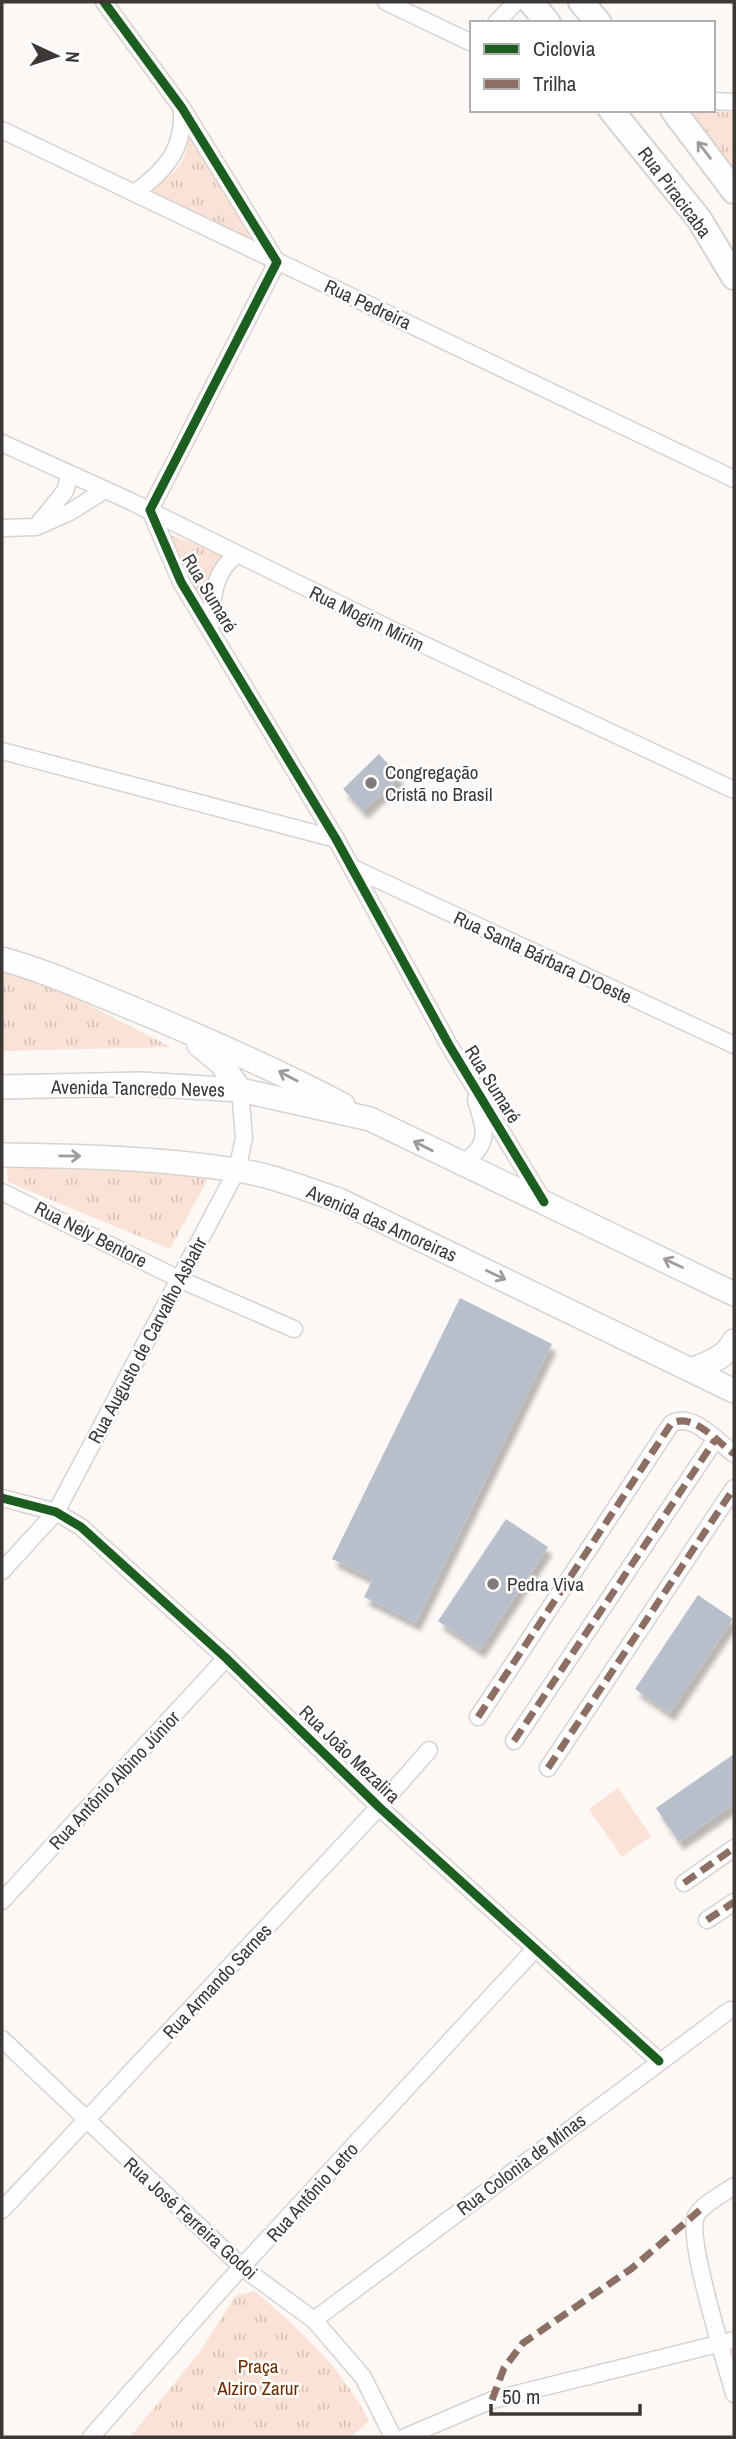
<svg xmlns="http://www.w3.org/2000/svg" width="736" height="2439" font-family="'Archivo Narrow',sans-serif">
<style>
.grass{fill:url(#grass-tufts)}
.garden{fill:#fbe2d6}
.building{fill:#b9bfca;filter:url(#shadow)}
.lines{fill:none;stroke-linecap:round;stroke-linejoin:round}
.minor-casing{stroke:#d7d3d1;stroke-width:19}
.secondary-casing{stroke:#d7d3d1;stroke-width:26}
.primary-casing{stroke:#d7d3d1;stroke-width:28}
.minor{stroke:#fffefe;stroke-width:16}
.secondary{stroke:#fffefe;stroke-width:23}
.primary{stroke:#fffefe;stroke-width:24}
.quiet{stroke:#8d6e63;stroke-width:7;stroke-dasharray:14 7;stroke-linecap:butt}
.cycleway-casing{stroke:#fff;stroke-width:13}
.cycleway{stroke:#1b5e20;stroke-width:9}
.oneway{stroke:#9e9b9a}
.poi-dot{fill:#807b79;stroke:#fff;stroke-width:2.5}
.labels{text-anchor:middle;stroke-width:5;stroke-linejoin:round;paint-order:stroke}
.street-label{font-size:19px;fill:#3d3836;stroke:#fff}
.poi-label{font-size:19px;fill:#3d3836;stroke:#fff;text-anchor:start}
.park-label{font-size:19px;fill:#6d2c00;stroke:#fff}
</style>
<defs>
<pattern id="grass-tufts" width="24" height="20" patternUnits="userSpaceOnUse" patternTransform="scale(1.75)"><rect width="24" height="20" fill="#fbe2d6"/><path d="M3 7l-1-3M5 7V3M7 7l1-3M15 17l-1-3M17 17v-4M19 17l1-3" fill="none" stroke="#d8c3b8"/></pattern>
<filter id="shadow"><feDropShadow dx="4.5" dy="8" stdDeviation="2" flood-color="#0004"/></filter>
</defs>
<rect width="100%" height="100%" fill="#fcf8f6"/>
<g class="grass">
<path d="M691,110L734,112V174Z"/>
<path d="M187,128L260,247L148,192C174,175 191,161 187,128Z"/>
<path d="M167,534L227,555L217,563L204,607Z"/>
<path d="M2,967L28,974L171,1047L2,1051Z"/>
<path d="M6,1163L168,1170L209,1177L170,1249L8,1182Z"/>
<path d="M254,2291C299,2328 343,2369 369,2421L351,2437H130L200,2352L235,2296Z"/>
</g>
<path class="garden" d="M618,1788L651,1836L622,1857L589,1809Z"/>
<g class="building">
<path d="M379,754L400,777L363,811L343,789Z"/>
<path d="M460,1298L552,1344L416,1623L364,1597L373,1579L332,1559Z"/>
<path d="M506,1519L548,1547L480,1650L438,1621Z"/>
<path d="M698,1595L733,1619L670,1713L635,1689Z"/>
<path d="M734,1754V1804L679,1842L656,1808Z"/>
</g>
<g class="lines">
<defs>
<g id="minor">
<path d="M104,2L182,108L277,262L150,510L181,582L336,839L449,1045L544,1202"/>
<path d="M386,2L472,43"/>
<path d="M496,23L516,2"/>
<path d="M713,101L734,102"/>
<path d="M2,130L734,479"/>
<path d="M136,192C166,170 184,149 182,110"/>
<path d="M2,443L130,501L386,627L734,790"/>
<path d="M40,522L65,491L70,474"/>
<path d="M2,528L36,527L70,512L105,490"/>
<path d="M210,627C213,598 212,574 236,555"/>
<path d="M2,751L336,839"/>
<path d="M353,868L734,1045"/>
<path d="M460,1165C491,1145 486,1132 476,1100"/>
<path d="M2,1192L179,1279L294,1329"/>
<path d="M2,1498L56,1512L81,1527L226,1658L379,1807L659,2061"/>
<path d="M2,1571L56,1512L237,1170L244,1138L240,1090"/>
<path d="M478,1717L671,1424C692,1411 718,1442 734,1454"/>
<path d="M514,1741L715,1440"/>
<path d="M548,1768L734,1488"/>
<path d="M684,1883L734,1848"/>
<path d="M2,1901L226,1658"/>
<path d="M707,1920L734,1902"/>
<path d="M2,2039L243,2268L314,2320L363,2377L393,2437"/>
<path d="M734,2186C723,2194 702,2204 696,2216C686,2239 726,2363 734,2394"/>
<path d="M2,2210L379,1807L429,1750"/>
<path d="M314,2320L730,2010"/>
<path d="M91,2437L226,2284L535,1949"/>
<path d="M405,2437L492,2400L734,2340"/>
</g>
<g id="secondary">
<path d="M2,959C43,970 83,988 122,1004C197,1035 271,1067 343,1105"/>
<path d="M199,1045L221,1063L240,1090"/>
<path d="M2,1087L141,1084L240,1090L370,1119L734,1294"/>
<path d="M2,1155C80,1156 159,1158 236,1170C272,1175 305,1189 339,1200L734,1391"/>
<path d="M693,1369C710,1363 726,1357 734,1341"/>
</g>
<g id="primary">
<path d="M531,2L548,23"/>
<path d="M581,2L599,23"/>
<path d="M611,110L699,219L734,277"/>
<path d="M673,110L734,191"/>
</g>
</defs>
<use href="#minor" class="minor-casing"/>
<use href="#secondary" class="secondary-casing"/>
<use href="#primary" class="primary-casing"/>
<use href="#minor" class="minor"/>
<use href="#secondary" class="secondary"/>
<use href="#primary" class="primary"/>
<g class="quiet">
<path d="M478,1717L671,1424C692,1411 718,1442 734,1454"/>
<path d="M514,1741L715,1440"/>
<path d="M548,1768L734,1488"/>
<path d="M684,1883L734,1848"/>
<path d="M707,1920L734,1902"/>
<path d="M492,2400L504,2368L523,2343L631,2269L700,2210"/>
</g>
<defs>
<g id="cycleway">
<path d="M104,2L182,108L277,262L150,510L181,582L336,839L449,1045L544,1202"/>
<path d="M2,1498L56,1512L81,1527L226,1658L379,1807L659,2061"/>
</g>
</defs>
<use href="#cycleway" class="cycleway-casing"/>
<use href="#cycleway" class="cycleway"/>
</g>
<defs><path id="oneway-shaft" d="M-6 0H5M1.5-3L5.5 0L1.5 3" fill="none" stroke-width="1.6" stroke-linecap="round" stroke-linejoin="round" transform="scale(1.75)"/></defs>
<g class="oneway">
<use href="#oneway-shaft" transform="translate(704 150) rotate(-128)"/>
<use href="#oneway-shaft" transform="translate(288 1076) rotate(-152)"/>
<use href="#oneway-shaft" transform="translate(423 1146) rotate(-153)"/>
<use href="#oneway-shaft" transform="translate(70 1156) rotate(1)"/>
<use href="#oneway-shaft" transform="translate(673 1263) rotate(-155)"/>
<use href="#oneway-shaft" transform="translate(496 1275) rotate(25)"/>
</g>
<g class="poi-dot">
<circle cx="371" cy="783" r="7"/>
<circle cx="493" cy="1584" r="7"/>
</g>
<g class="labels">
<g class="street-label">
<text transform="translate(675 192) rotate(53)" y="7">Rua Piracicaba</text>
<text transform="translate(368 304) rotate(25)" y="7">Rua Pedreira</text>
<text transform="translate(210 593) rotate(59)" y="7">Rua Sumaré</text>
<text transform="translate(367 618) rotate(26)" y="7">Rua Mogim Mirim</text>
<text transform="translate(543 957) rotate(25)" y="7">Rua Santa Bárbara D'Oeste</text>
<text transform="translate(493 1084) rotate(58)" y="7">Rua Sumaré</text>
<text transform="translate(138 1088) rotate(1)" y="7">Avenida Tancredo Neves</text>
<text transform="translate(382 1223) rotate(24)" y="7">Avenida das Amoreiras</text>
<text transform="translate(91 1234) rotate(27)" y="7">Rua Nely Bentore</text>
<text transform="translate(147 1340) rotate(-62)" y="7">Rua Augusto de Carvalho Asbahr</text>
<text transform="translate(350 1754) rotate(44)" y="7">Rua João Mezalira</text>
<text transform="translate(114 1780) rotate(-47)" y="7">Rua Antônio Albino Júnior</text>
<text transform="translate(217 1981) rotate(-47)" y="7">Rua Armando Sarnes</text>
<text transform="translate(521 2164) rotate(-37)" y="7">Rua Colonia de Minas</text>
<text transform="translate(312 2192) rotate(-48)" y="7">Rua Antônio Letro</text>
<text transform="translate(191 2218) rotate(42)" y="7">Rua José Ferreira Godoi</text>
</g>
<g class="poi-label">
<text x="385" y="779">Congregação<tspan x="385" dy="22">Cristã no Brasil</tspan></text>
<text x="507" y="1591">Pedra Viva</text>
</g>
<g class="park-label">
<text x="258" y="2373">Praça<tspan x="258" dy="22">Alziro Zarur</tspan></text>
</g>
</g>
<rect width="736" height="2439" fill="none" stroke="#3d3836" stroke-width="7"/>
<rect x="470" y="21" width="245" height="91" fill="#ffffff" stroke="#b1afaf" stroke-width="2"/>
<rect x="484" y="44" width="35" height="10" fill="#1b5e20" stroke="#b1afaf" stroke-width="2"/>
<text x="533" y="56" font-size="21" fill="#3d3836">Ciclovia</text>
<rect x="484" y="79" width="35" height="10" fill="#8d6e63" stroke="#b1afaf" stroke-width="2"/>
<text x="533" y="91" font-size="21" fill="#3d3836">Trilha</text>
<g transform="translate(56 56) rotate(94)" stroke="#ffffff" stroke-width="5" paint-order="stroke">
<path d="M0-5L12 26L0 18L-12 26Z" fill="#3d3836"/>
<text y="-10" font-size="19" font-weight="bold" text-anchor="middle" fill="#3d3836">N</text>
</g>
<path d="M491 2404v10h149v-10" fill="none" stroke="#3d3836" stroke-width="3.5"/>
<text x="502" y="2404" font-size="21" fill="#3d3836" stroke="#ffffff" stroke-width="5" paint-order="stroke">50 m</text>
</svg>
